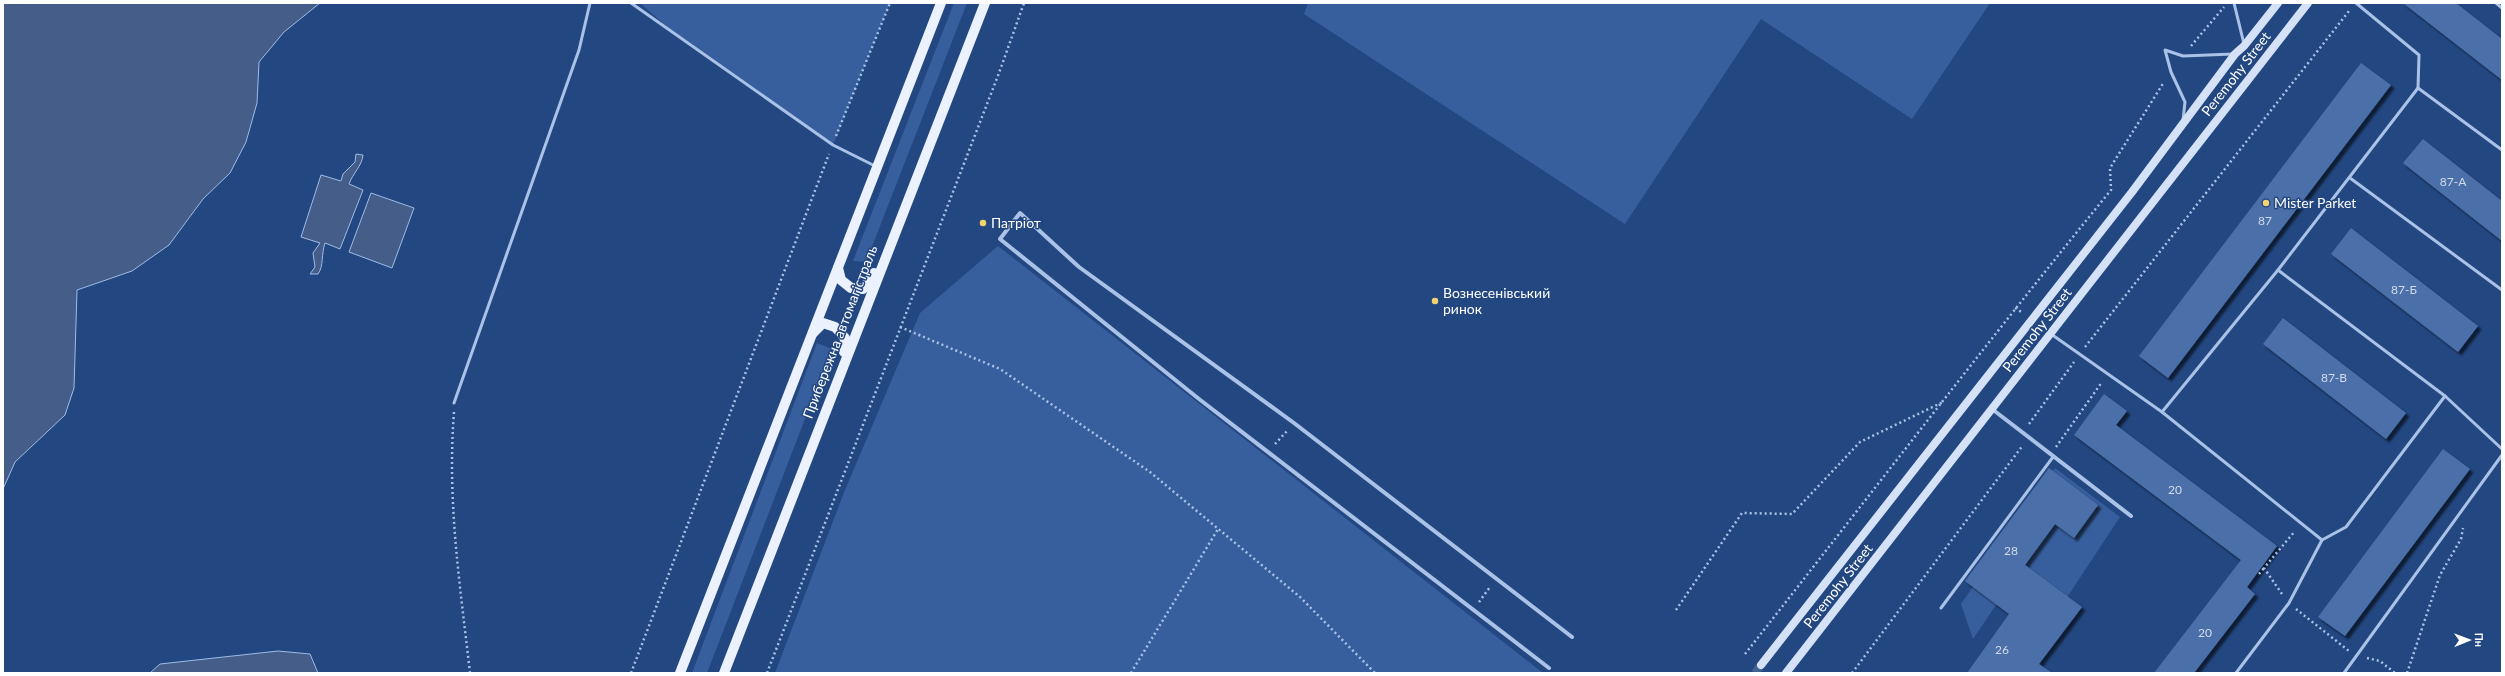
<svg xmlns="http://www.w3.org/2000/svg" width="2505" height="676" font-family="Lato,sans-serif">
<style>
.green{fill:#375f9e}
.water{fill:#445e89;stroke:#9ebce8}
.building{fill:#4b70a9;filter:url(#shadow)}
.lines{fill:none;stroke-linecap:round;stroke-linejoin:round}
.secondary-tunnel{stroke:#446394;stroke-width:8;stroke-dasharray:8 4;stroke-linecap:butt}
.path{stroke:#aac2e7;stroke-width:2.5;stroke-dasharray:2 3;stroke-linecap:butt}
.lane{stroke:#aac2e7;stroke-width:3}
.street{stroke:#aac2e7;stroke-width:4}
.secondary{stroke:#d4e1f6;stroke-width:8}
.primary{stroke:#ebf1fd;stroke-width:10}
.poi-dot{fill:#f2d36d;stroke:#234781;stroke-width:1.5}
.labels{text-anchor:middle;stroke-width:3;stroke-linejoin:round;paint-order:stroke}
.number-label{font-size:12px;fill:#d2dbea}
.street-label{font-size:14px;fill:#fff;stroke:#234781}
.poi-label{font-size:14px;fill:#fff;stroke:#234781;text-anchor:start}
</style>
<defs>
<filter id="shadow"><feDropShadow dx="3.5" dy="3.5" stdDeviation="1" flood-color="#0009"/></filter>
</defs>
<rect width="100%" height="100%" fill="#234781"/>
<g class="green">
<path d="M640,3H890L833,145L665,25Z"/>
<path d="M954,3H967L866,262L853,261Z"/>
<path d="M1308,3H1990L1912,119L1761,19L1625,224L1304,14Z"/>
<path d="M998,246L1543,673H775L845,490L920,313Z"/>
<path d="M817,343L832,349L707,673H692Z"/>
<path d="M2055,468L2120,517L2064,602L2019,571L1973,639L1961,604Z"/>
</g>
<g class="water">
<path d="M3,3H320L284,32L259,62L257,103L246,142L230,173L203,199L169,245L132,271L77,290L74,388L65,415L15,462L3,489Z"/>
<path d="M356,154L363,155C362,166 353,173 349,184L363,190L340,249L325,243C321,254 324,266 318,274H310L315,267L313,253L320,243L301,237L321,175L341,181L343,174L355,162Z"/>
<path d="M371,193L414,208L392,268L349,252Z"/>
<path d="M278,651L310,654L318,673H150L160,664Z"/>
</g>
<g class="building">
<path d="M2403,3H2456L2502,39V80Z"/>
<path d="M2361,63L2391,85L2168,378L2139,356Z"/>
<path d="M2423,139L2502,201V241L2403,163Z"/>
<path d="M2351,228L2478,326L2458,352L2331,254Z"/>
<path d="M2283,318L2406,413L2386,439L2263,344Z"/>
<path d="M2104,394L2127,411L2116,425L2277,546L2247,587L2255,594L2194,673H2154L2241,560L2074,435Z"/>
<path d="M2443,449L2470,469L2345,636L2318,617Z"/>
<path d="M2049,468L2098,505L2074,538L2055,524L2025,565L2082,607L2039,664L2052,673H1967L2009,614L1965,581Z"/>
</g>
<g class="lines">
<path class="secondary-tunnel" d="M1755,673L1761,665"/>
<g class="path">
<path d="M2191,46L2224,7"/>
<path d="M836,136L890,3"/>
<path d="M2015,308L2023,313"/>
<path d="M900,327L1000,369L1150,472L1300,597L1375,673"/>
<path d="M2085,347L2349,11"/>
<path d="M454,412C447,502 460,584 470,673"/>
<path d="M2029,424L2074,362"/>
<path d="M1275,444L1288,430"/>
<path d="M2056,447L2102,382"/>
<path d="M2259,574L2264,568"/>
<path d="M2282,594L2264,568L2295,531"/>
<path d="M1479,602L1490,587"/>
<path d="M2296,609L2349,651"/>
<path d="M1676,610L1742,513L1792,514L1860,442L1943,402"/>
<path d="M1745,654C1867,499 1987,342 2111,190L2110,168L2164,82"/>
<path d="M2367,658L2380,661L2395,673"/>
<path d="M631,673L829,154"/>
<path d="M767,673L999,73L1024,3"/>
<path d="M1131,673L1218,529"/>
<path d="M1852,673L2023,445"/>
<path d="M2407,673L2440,575L2461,539L2463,528"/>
</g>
<g class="lane">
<path d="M631,3L833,145L875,166"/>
<path d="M2234,3L2244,44"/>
<path d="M2356,3L2419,55L2418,88"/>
<path d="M2496,3L2502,8"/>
<path d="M2183,120L2185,102L2171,72L2165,50L2183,56L2233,54"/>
<path d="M2350,178L2502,290"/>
<path d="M2278,270L2445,396L2502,449"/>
<path d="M2051,334L2162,412"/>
<path d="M454,403L579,50L590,3"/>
<path d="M2322,540L2346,527L2445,396"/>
<path d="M1941,608L2053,457"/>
<path d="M2236,673L2289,603L2322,540L2162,412L2278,270L2418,88L2502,150"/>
<path d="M2344,673L2502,455"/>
</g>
<g class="street">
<path d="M1992,409L2131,516"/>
<path d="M1549,668L1199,399L1000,239L1020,213L1079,267L1294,423L1572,637"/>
</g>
<g class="secondary">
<path d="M1761,665L2132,192L2235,54L2244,46L2278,3"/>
<path d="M1786,673L2308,3"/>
</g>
<g class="primary">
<path d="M838,268L841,280L851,288L863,289L874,273"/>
<path d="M813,333L823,323L835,327L845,338L844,352"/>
<path d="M680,673L941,3"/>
<path d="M724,673L985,3"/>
</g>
</g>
<g class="poi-dot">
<circle cx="2266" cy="203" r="4"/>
<circle cx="983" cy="223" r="4"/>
<circle cx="1435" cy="301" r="4"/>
</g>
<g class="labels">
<g class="number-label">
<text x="2453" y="186">87-А</text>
<text x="2265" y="225">87</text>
<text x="2404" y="294">87-Б</text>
<text x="2334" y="382">87-В</text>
<text x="2175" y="494">20</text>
<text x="2011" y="555">28</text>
<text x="2205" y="637">20</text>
<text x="2002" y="654">26</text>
</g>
<g class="street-label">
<text transform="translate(2236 74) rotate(-52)" y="5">Peremohy Street</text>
<text transform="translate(2037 330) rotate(-52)" y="5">Peremohy Street</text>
<text transform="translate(840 332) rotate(-69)" y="5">Прибережна автомагістраль</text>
<text transform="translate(1838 586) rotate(-52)" y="5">Peremohy Street</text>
</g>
<g class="poi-label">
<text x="2274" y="208">Mister Parket</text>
<text x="991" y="228">Патріот</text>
<text x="1443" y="298">Вознесенівський<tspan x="1443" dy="16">ринок</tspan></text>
</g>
</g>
<rect width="2505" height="676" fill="none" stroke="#ffffff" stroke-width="8"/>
<g transform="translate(2469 640) rotate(89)" stroke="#234781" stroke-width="3" paint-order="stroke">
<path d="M0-3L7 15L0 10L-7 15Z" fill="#ffffff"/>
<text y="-6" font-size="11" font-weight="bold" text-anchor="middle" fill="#ffffff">Пн</text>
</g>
</svg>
